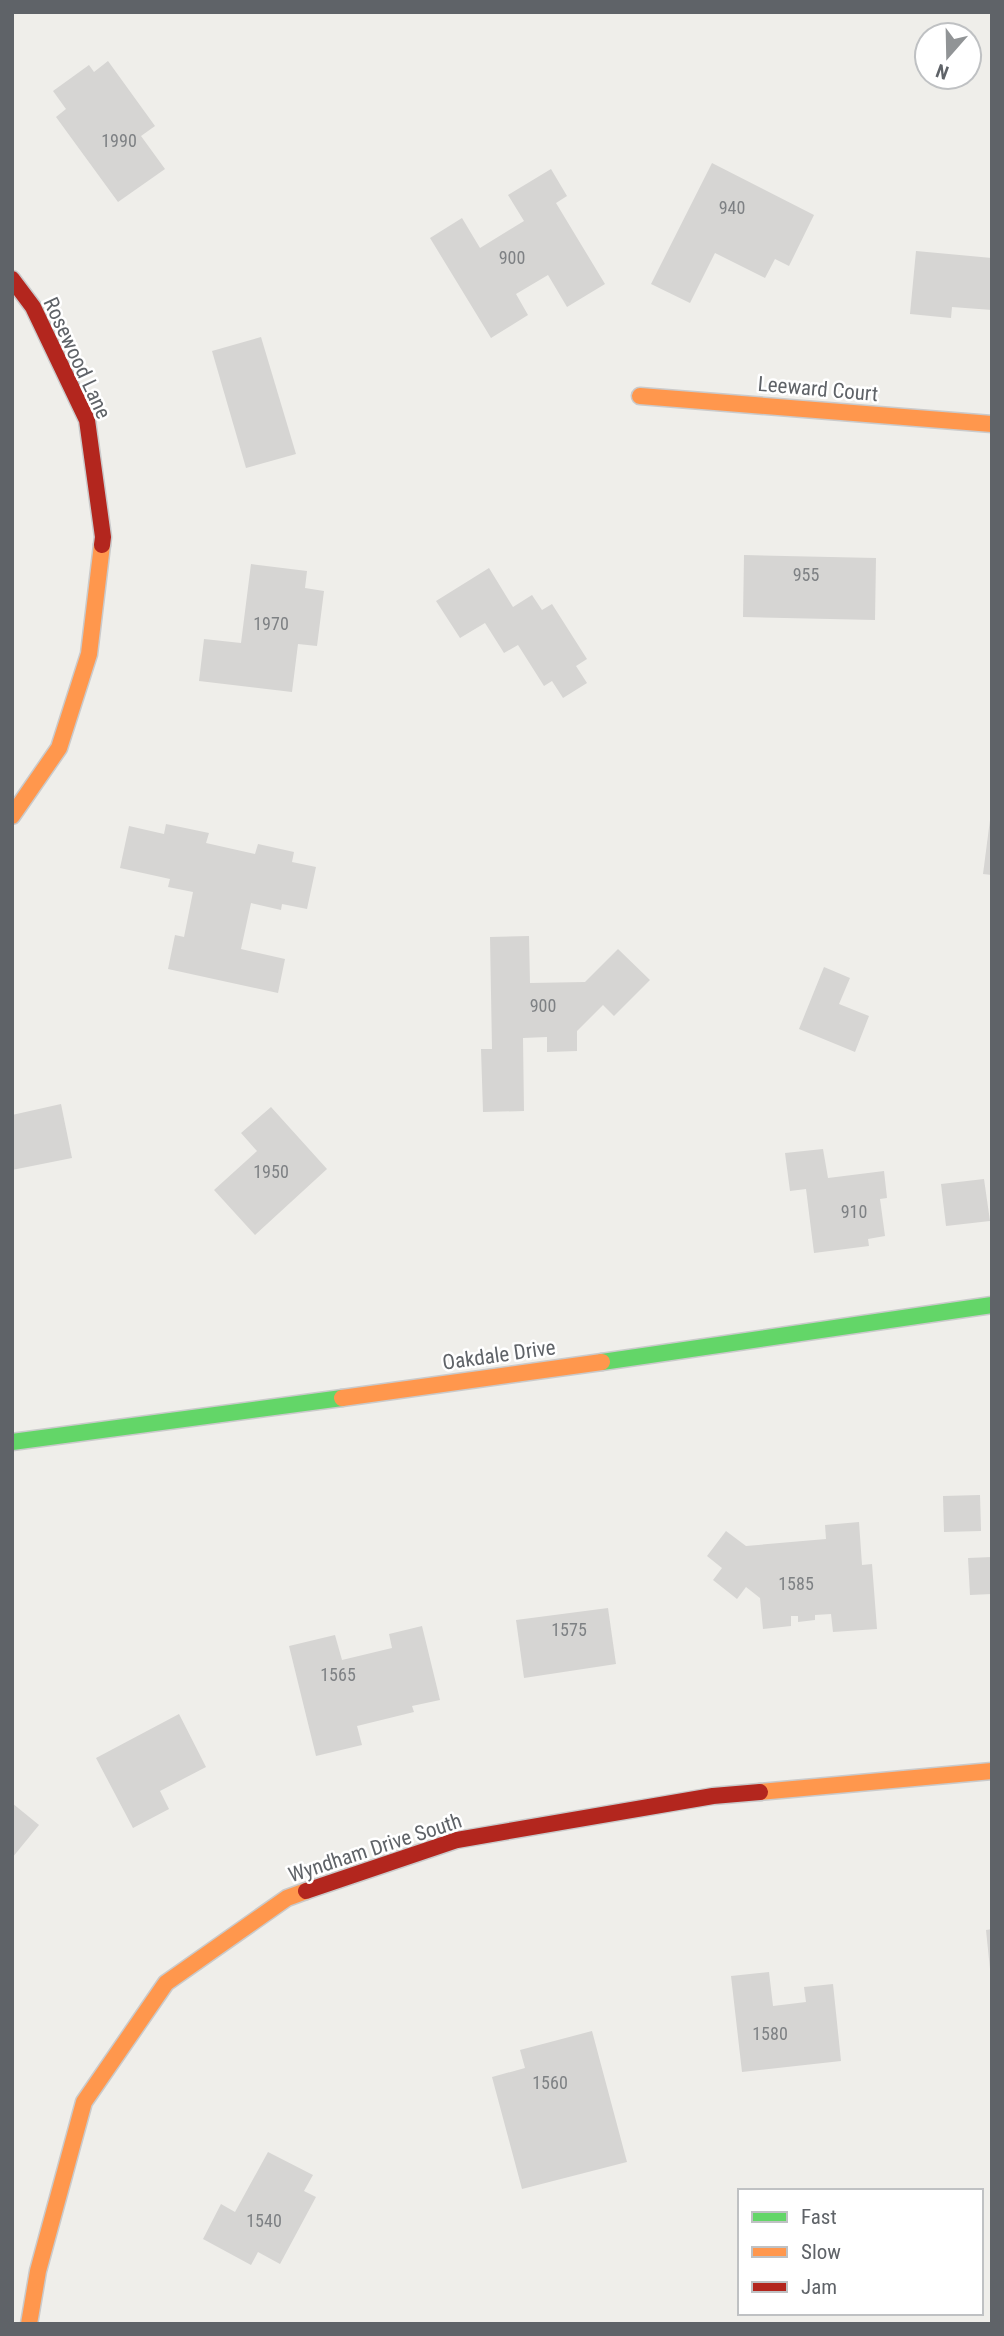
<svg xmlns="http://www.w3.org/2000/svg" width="1004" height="2336" font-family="'Roboto Condensed',sans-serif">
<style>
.building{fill:#d6d5d3}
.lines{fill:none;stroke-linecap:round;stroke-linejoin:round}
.fast-casing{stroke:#cacacb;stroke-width:19}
.slow-casing{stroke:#cacacb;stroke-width:19}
.jam-casing{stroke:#cacacb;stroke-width:19}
.fast{stroke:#63d668;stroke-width:16}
.slow{stroke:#ff974d;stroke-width:16}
.jam{stroke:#b3261e;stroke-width:16}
.labels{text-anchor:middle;stroke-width:5;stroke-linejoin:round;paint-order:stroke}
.number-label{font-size:18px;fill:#7e8184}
.street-label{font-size:21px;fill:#5f6368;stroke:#fff}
</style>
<rect width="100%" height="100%" fill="#efeeea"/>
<g class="building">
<path d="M108,61L155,126L141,136L165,169L118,202L56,117L66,109L53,91L89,65L94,72Z"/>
<path d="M712,163L814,215L789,266L775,259L765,278L715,253L690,303L651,284Z"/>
<path d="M551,169L567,196L556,203L605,284L567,307L548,275L516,294L528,315L491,338L430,238L462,218L480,248L524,221L508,195Z"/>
<path d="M916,251L992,258V310L952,307L951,318L910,314Z"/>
<path d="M261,337L296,454L246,468L212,351Z"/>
<path d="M744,555L876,558L875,620L743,617Z"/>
<path d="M251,564L307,571L305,588L324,591L317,646L298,644L292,692L199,681L204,639L241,643Z"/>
<path d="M489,568L513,607L532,595L542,610L552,604L587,659L576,666L587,683L563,698L552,681L544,686L518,645L504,653L485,623L460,638L436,601Z"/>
<path d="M990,820L992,821V875L983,874Z"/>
<path d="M166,824L209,833L206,843L255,854L258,844L294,852L292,862L316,867L307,909L282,904L281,910L251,903L241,949L285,959L278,993L168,969L175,935L184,937L193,892L168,887L170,879L120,868L129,826L164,834Z"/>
<path d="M529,936L530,983L585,982L618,949L650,980L614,1016L603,1005L577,1031V1051L547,1052V1037L523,1038L524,1111L483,1112L481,1049H492L490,937Z"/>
<path d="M824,967L850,978L839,1004L869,1016L855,1052L799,1029Z"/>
<path d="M61,1104L72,1158L12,1170V1115Z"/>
<path d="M271,1107L327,1169L255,1235L214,1190L257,1151L241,1133Z"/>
<path d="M823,1149L828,1178L884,1171L887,1198L880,1199L885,1236L868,1239L869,1246L814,1253L806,1189L790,1191L785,1153Z"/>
<path d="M984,1179L990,1221L946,1226L941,1184Z"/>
<path d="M980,1495L981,1531L944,1532L943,1496Z"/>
<path d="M859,1522L862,1565L872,1564L877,1629L833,1632L831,1614L815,1615V1620L798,1622V1616H791V1626L763,1629L760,1598L746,1587L737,1599L713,1580L722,1568L707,1556L726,1531L746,1546L826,1539L825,1525Z"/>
<path d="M992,1557V1594L970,1595L968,1558Z"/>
<path d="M608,1608L616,1664L524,1678L516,1620Z"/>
<path d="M422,1626L440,1700L412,1706L414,1712L357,1726L362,1745L316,1756L289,1646L335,1635L342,1660L392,1648L389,1634Z"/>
<path d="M179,1714L206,1767L160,1791L169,1809L133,1828L96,1758Z"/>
<path d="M12,1803L39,1825L12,1858Z"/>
<path d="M992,1929V1969H990L986,1930Z"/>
<path d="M769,1972L773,2006L806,2002L804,1987L833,1984L841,2061L742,2072L731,1976Z"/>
<path d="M592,2031L627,2162L522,2189L492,2077L525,2068L520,2050Z"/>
<path d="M268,2152L313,2175L304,2191L316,2197L280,2264L258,2252L251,2265L203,2239L221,2204L235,2212Z"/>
</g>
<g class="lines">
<defs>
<g id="fast">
<path d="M602,1362L992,1305"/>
<path d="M12,1442L342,1398"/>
</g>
<g id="slow">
<path d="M640,396L992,424"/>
<path d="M12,816L59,748L89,654L102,545"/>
<path d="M342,1398L602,1362"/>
<path d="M760,1792L992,1771"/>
<path d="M29,2324L38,2271L84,2102L166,1983L287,1898L306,1891"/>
</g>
<g id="jam">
<path d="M12,279L33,307L87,420L103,537L102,545"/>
<path d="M306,1891L457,1840L713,1796L760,1792"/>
</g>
</defs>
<use href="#fast" class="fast-casing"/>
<use href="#slow" class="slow-casing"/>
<use href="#jam" class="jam-casing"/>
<use href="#fast" class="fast"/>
<use href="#slow" class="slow"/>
<use href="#jam" class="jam"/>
</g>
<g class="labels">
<g class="number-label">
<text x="119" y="147">1990</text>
<text x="732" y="214">940</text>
<text x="512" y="264">900</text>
<text x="806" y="581">955</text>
<text x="271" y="630">1970</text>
<text x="543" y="1012">900</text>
<text x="271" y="1178">1950</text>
<text x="854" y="1218">910</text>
<text x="796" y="1590">1585</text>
<text x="569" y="1636">1575</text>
<text x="338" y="1681">1565</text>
<text x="770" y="2040">1580</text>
<text x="550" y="2089">1560</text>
<text x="264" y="2227">1540</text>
</g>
<g class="street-label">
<text transform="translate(77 358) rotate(65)" y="7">Rosewood Lane</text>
<text transform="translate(818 389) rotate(5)" y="7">Leeward Court</text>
<text transform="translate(499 1355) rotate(-8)" y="7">Oakdale Drive</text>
<text transform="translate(375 1848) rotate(-18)" y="7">Wyndham Drive South</text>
</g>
</g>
<rect width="1004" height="2336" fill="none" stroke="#5f6368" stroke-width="28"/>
<rect x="738" y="2189" width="245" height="126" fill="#ffffff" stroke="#bfc1c3" stroke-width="2"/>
<rect x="752" y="2212" width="35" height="10" fill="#63d668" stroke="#bfc1c3" stroke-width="2"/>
<text x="801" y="2224" font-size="21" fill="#5f6368">Fast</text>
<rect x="752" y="2247" width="35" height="10" fill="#ff974d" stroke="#bfc1c3" stroke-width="2"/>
<text x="801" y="2259" font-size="21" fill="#5f6368">Slow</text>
<rect x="752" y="2282" width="35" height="10" fill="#b3261e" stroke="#bfc1c3" stroke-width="2"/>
<text x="801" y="2294" font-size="21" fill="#5f6368">Jam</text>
<g transform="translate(948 56) rotate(200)"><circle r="33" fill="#ffffff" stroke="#bfc1c3" stroke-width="2"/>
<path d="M0-5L12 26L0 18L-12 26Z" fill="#919496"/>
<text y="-10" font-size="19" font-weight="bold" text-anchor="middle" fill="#5f6368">N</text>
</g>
</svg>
